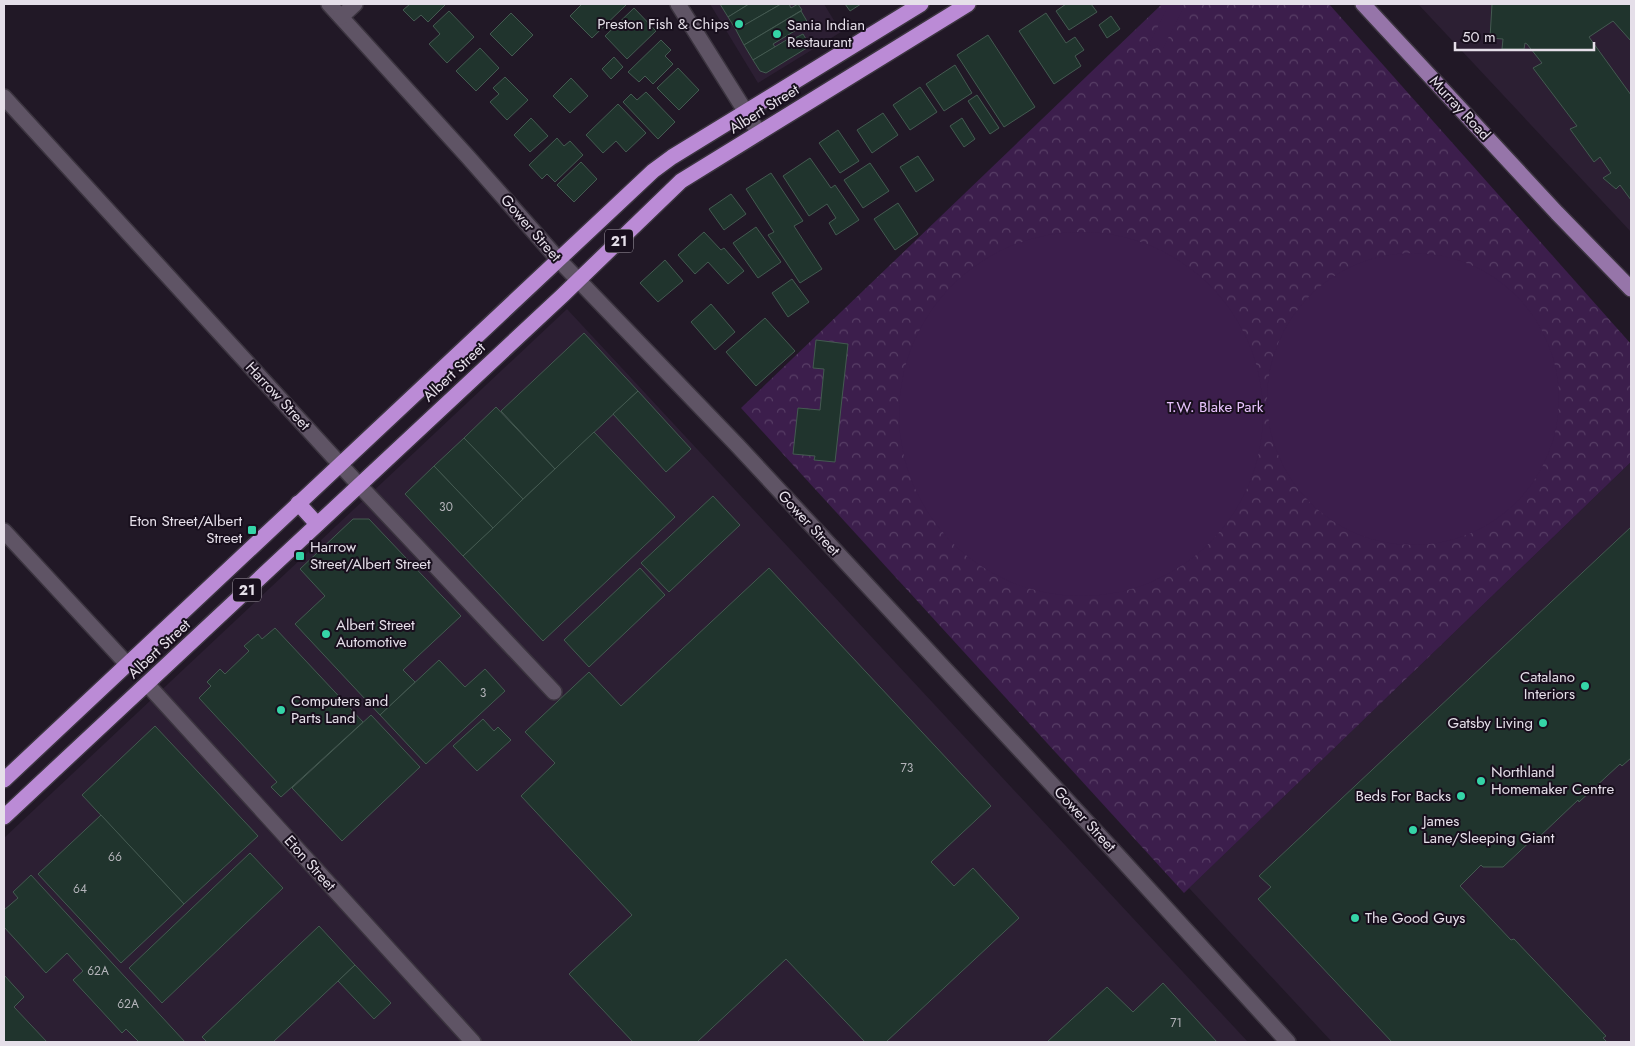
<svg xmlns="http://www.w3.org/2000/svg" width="1635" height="1046" font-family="Jost,sans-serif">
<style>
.built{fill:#2c1f33}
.park{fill:url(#park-crowns)}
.pitch{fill:#3c1e4c}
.building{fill:#20342d;stroke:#445a51}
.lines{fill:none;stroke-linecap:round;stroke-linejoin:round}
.minor-casing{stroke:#3b343f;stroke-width:18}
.major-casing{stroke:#3b343f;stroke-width:18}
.highway-casing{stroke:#3b343f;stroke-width:18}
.minor{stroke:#5f5465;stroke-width:15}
.major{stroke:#9675a9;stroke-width:15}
.highway{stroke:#bb8bd6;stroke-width:15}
.poi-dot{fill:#35d4a7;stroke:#180f1d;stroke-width:2}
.labels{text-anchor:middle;stroke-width:4;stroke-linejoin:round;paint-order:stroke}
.number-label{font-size:12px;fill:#b4b4ba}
.shield{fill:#180f1d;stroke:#a8a1ac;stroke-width:1}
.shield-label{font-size:14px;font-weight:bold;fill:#e5dfe9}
.poi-label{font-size:15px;fill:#e5dfe9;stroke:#180f1d;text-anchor:start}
.street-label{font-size:15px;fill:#e5dfe9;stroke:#180f1d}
.park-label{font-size:15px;fill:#e8c4fd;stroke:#180f1d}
</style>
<defs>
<pattern id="park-crowns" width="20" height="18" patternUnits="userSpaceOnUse" patternTransform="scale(1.25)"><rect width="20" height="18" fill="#3c1e4c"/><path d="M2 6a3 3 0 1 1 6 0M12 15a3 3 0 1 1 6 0" fill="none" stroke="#583e66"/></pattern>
</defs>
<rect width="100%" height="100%" fill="#211826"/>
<g class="built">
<path d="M710,4H824L841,32L758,83Z"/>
<path d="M1418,4H1631V232Z"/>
<path d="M567,309L1248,1042H4V838Z"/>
<path d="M1631,462V1042H1332L1189,888Z"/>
</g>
<path class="park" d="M1162,4H1329L1631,344V462L1184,893L741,408Z"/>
<g class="pitch">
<path d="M1169,4H1179L1184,7L1163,48L1158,45L1155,49L1149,45Z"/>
<circle cx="1081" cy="414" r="182"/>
<circle cx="1413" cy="399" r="146"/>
</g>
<g class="building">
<path d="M410,4H444L445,5L428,22L421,15L414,21L403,10Z"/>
<path d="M582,4H627L592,38L570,16Z"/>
<path d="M720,4H749L728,17Z"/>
<path d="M749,4H781L736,30L728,17Z"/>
<path d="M781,4H789L791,8L798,4L802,10L744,45L736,30Z"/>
<path d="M845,4H861L850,11Z"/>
<path d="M1066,4H1091L1097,12L1069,30L1056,11Z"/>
<path d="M1492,4H1631V41L1613,21L1589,37L1631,95V200L1620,185L1616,189L1603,178L1611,173L1600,157L1594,162L1570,129L1577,126L1533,68L1542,63L1527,44L1525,43L1524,49H1502L1503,39L1490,38Z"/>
<path d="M634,8L656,31L627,59L605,36Z"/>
<path d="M449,11L474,37L447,63L429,44L440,34L433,26Z"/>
<path d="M801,11L808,23L773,44L775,47L753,60L744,45Z"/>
<path d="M511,13L533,35L512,56L490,34Z"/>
<path d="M1046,13L1066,43L1075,37L1084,50L1075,56L1081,66L1054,84L1019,31Z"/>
<path d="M1111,16L1120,29L1107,38L1099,25Z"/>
<path d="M803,34L810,46L766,73L760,71L753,60L793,36L795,38Z"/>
<path d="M988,35L1035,107L1004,127L957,55Z"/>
<path d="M661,40L671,50L665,56L673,64L653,84L645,76L639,82L628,72Z"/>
<path d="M480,48L499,68L476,91L456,71Z"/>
<path d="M614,57L623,67L611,79L602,69Z"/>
<path d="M955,65L972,93L944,111L926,84Z"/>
<path d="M678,68L699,90L679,110L657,88Z"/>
<path d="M505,77L528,100L507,120L490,102L499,94L493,88Z"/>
<path d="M571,78L588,96L570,113L553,96Z"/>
<path d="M920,87L937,112L910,130L893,105Z"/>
<path d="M646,92L675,122L658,139L623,102L631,94L637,100Z"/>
<path d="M977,95L999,128L990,134L968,101Z"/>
<path d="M618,104L646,133L626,152L616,141L603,153L586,135Z"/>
<path d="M883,113L898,135L872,153L857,130Z"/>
<path d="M531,118L548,136L530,152L514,135Z"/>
<path d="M962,118L975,139L964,147L950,126Z"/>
<path d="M838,130L859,161L840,173L819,143Z"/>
<path d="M557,138L564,146L570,141L583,155L555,182L547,174L542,179L529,165Z"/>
<path d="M918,156L934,180L916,192L900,167Z"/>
<path d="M810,158L831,188L835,185L859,220L836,235L829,223L836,218L827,204L809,216L783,176Z"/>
<path d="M581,162L597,179L574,202L557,185Z"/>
<path d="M870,163L889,191L863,208L844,180Z"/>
<path d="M771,173L803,221L794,226L822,269L800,283L768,235L774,232L746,189Z"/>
<path d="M731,194L746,214L724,230L709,209Z"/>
<path d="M898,203L918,234L895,250L874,219Z"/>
<path d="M756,227L781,262L758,278L733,243Z"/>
<path d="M704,232L721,250L724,248L744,271L728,284L708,262L695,274L678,255Z"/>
<path d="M665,260L683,281L658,302L640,283Z"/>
<path d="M792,279L809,302L788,317L772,293Z"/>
<path d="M711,304L735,332L715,350L691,322Z"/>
<path d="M765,318L795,351L756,386L726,352Z"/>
<path d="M584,333L638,391L555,469L501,411Z"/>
<path d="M816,340L848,344L835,462L814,460L815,456L793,454L798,408L820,410L824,369L813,368Z"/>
<path d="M638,391L691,449L666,472L613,414Z"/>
<path d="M496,407L555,469L523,499L464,438Z"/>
<path d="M594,432L675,517L543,641L463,556Z"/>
<path d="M464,438L523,499L493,528L434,466Z"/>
<path d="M434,466L493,528L463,556L405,494Z"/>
<path d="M713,496L740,525L669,592L641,563Z"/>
<path d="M353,519H369L461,616L403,670L415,682L380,715L295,624L325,596L300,569Z"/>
<path d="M1631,527V758L1622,766L1620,764L1579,802L1578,800L1538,838L1536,836L1503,867H1483L1481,865L1460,886L1511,940L1514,939L1606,1036L1603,1038L1607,1042H1392L1258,899L1271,887L1259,876Z"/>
<path d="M640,568L665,595L589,667L564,640Z"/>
<path d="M769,568L991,806L931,862L954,886L973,868L1019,918L886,1042H865L786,959L697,1042H633L569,974L632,915L521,796L555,763L525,732L589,672L621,706Z"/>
<path d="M275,628L363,722L281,797L271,787L277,782L199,698L211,686L207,682L220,669L225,674L249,651L244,646L258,634L262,639Z"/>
<path d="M439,660L465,687L485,669L505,691L426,764L380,715Z"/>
<path d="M371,715L420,767L342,841L292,788Z"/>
<path d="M483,719L494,731L498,727L511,740L477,771L453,746Z"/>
<path d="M155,726L258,836L184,904L82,795Z"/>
<path d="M101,815L184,904L121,963L38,874Z"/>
<path d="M250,853L283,888L162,1003L129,968Z"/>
<path d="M31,875L185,1042H139L126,1029L122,1033L73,980L83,971L67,953L46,973L4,927V910L18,898L13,892Z"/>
<path d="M319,926L355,965L273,1042H207L202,1037Z"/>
<path d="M355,965L391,1003L374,1019L338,981Z"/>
<path d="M4,975L24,997L14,1007L47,1042H4Z"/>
<path d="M1163,983L1217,1042H1047L1107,987L1133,1012Z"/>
</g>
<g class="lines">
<defs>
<g id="minor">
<path d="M329,4L468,157L558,259L737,445L1112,849L1288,1042"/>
<path d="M678,4L759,133"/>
<path d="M341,17L355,4"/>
<path d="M4,97L359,485L554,692"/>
<path d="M4,531L127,664"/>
<path d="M147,684L473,1042"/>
</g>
<path id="major" d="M1363,4L1557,213L1631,289"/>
<g id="highway">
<path d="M298,503L317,524"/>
<path d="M4,780L653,171L672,157L921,4"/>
<path d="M4,817L563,295L681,181L968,4"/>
</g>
</defs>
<use href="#minor" class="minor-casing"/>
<use href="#major" class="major-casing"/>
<use href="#highway" class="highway-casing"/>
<use href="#minor" class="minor"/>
<use href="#major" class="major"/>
<use href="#highway" class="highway"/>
</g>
<g class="poi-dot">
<circle cx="739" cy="24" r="5"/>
<circle cx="777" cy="34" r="5"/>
<rect x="247" y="525" width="10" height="10" rx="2.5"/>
<rect x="295" y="551" width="10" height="10" rx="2.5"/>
<circle cx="326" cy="634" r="5"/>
<circle cx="1585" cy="686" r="5"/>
<circle cx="281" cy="710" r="5"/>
<circle cx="1543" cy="723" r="5"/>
<circle cx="1481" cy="781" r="5"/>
<circle cx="1461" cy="796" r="5"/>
<circle cx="1413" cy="830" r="5"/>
<circle cx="1355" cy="918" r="5"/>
</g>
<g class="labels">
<g class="number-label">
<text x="446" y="511">30</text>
<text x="483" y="697">3</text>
<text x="907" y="772">73</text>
<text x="115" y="861">66</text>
<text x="80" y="893">64</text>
<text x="98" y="975">62A</text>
<text x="128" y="1008">62A</text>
<text x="1176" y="1027">71</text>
</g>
<g class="shield">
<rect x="605" y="229.5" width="28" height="23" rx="4"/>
<rect x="233" y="578.5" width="28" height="23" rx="4"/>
</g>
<g class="shield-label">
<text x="619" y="246">21</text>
<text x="247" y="595">21</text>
</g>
<g class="poi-label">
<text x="729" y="29" text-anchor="end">Preston Fish &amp; Chips</text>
<text x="787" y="30">Sania Indian<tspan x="787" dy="17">Restaurant</tspan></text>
<text x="242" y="526" text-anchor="end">Eton Street/Albert<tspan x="242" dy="17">Street</tspan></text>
<text x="310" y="552">Harrow<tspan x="310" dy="17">Street/Albert Street</tspan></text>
<text x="336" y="630">Albert Street<tspan x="336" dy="17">Automotive</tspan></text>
<text x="1575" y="682" text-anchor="end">Catalano<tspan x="1575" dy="17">Interiors</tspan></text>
<text x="291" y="706">Computers and<tspan x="291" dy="17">Parts Land</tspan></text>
<text x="1533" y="728" text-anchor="end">Gatsby Living</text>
<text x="1491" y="777">Northland<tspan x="1491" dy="17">Homemaker Centre</tspan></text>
<text x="1451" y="801" text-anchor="end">Beds For Backs</text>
<text x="1423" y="826">James<tspan x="1423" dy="17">Lane/Sleeping Giant</tspan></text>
<text x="1365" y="923">The Good Guys</text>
</g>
<g class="street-label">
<text transform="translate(1460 108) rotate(47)" y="5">Murray Road</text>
<text transform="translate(764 109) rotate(-32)" y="5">Albert Street</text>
<text transform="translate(531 228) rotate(49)" y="5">Gower Street</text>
<text transform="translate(454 372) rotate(-43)" y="5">Albert Street</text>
<text transform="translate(278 396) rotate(47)" y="5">Harrow Street</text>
<text transform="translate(809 523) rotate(47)" y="5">Gower Street</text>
<text transform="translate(159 649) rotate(-43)" y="5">Albert Street</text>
<text transform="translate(1085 819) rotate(47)" y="5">Gower Street</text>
<text transform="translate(310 863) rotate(48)" y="5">Eton Street</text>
</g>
<g class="park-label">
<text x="1215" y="412">T.W. Blake Park</text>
</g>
</g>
<rect width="1635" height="1046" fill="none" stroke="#e5dfe9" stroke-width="10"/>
<path d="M1455 42v8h139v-8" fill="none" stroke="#e5dfe9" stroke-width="2.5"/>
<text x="1462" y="42" font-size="15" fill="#e5dfe9" stroke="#180f1d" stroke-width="4" paint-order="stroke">50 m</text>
</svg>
